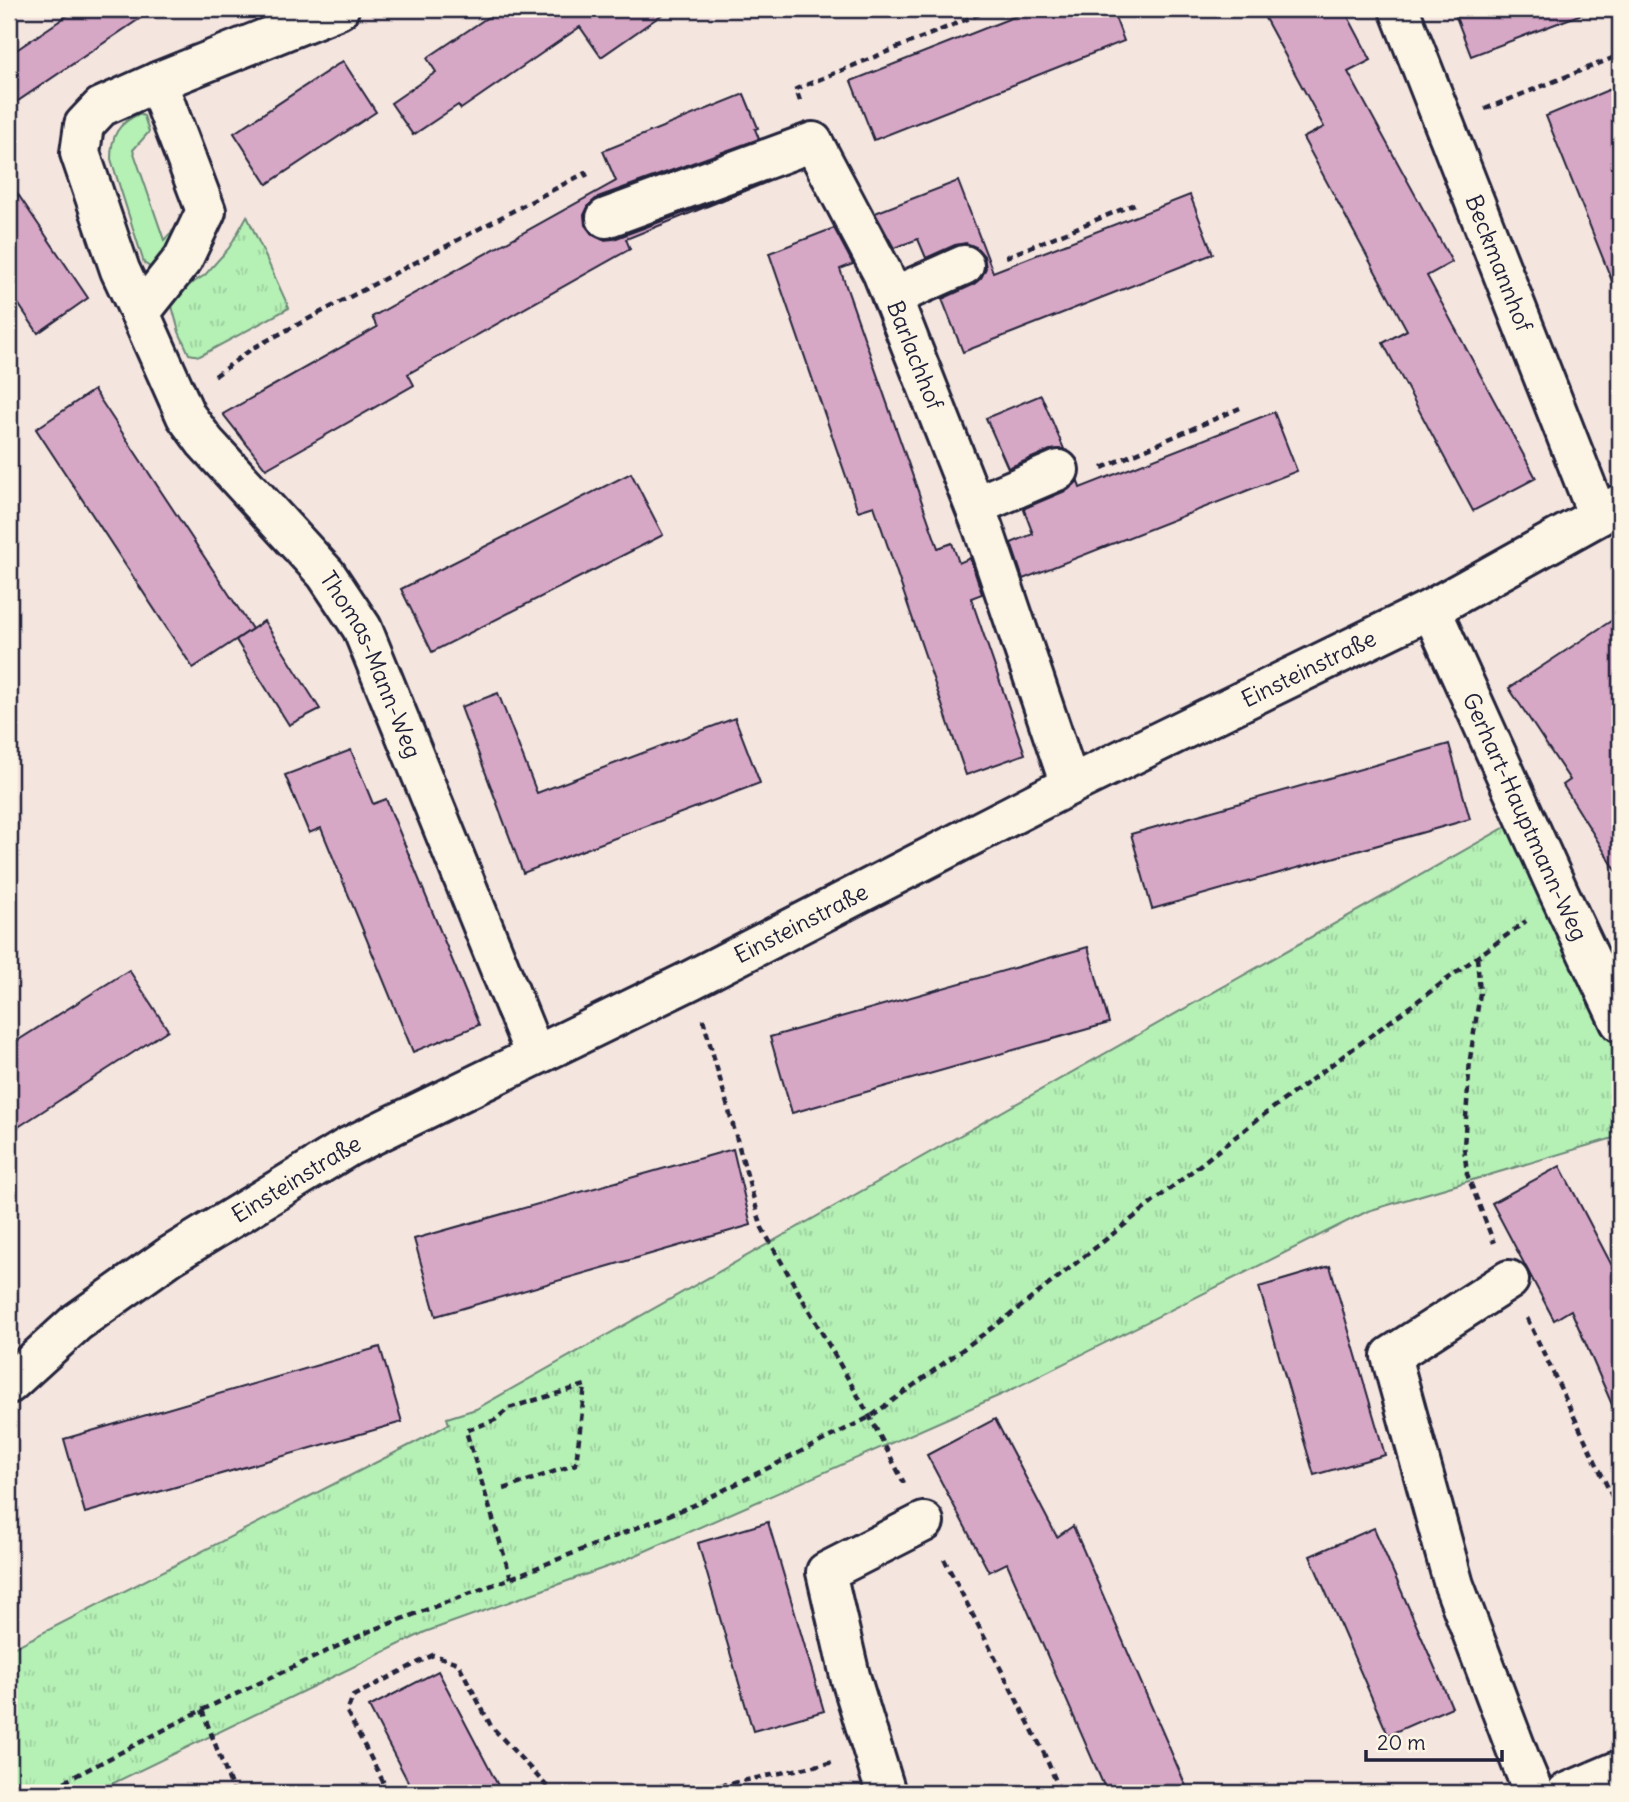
<svg xmlns="http://www.w3.org/2000/svg" width="1629" height="1802" font-family="Delius,sans-serif">
<style>
.grass{fill:#b5f0b5;stroke:#6c8978;stroke-width:2}
.park{fill:url(#park-tufts);stroke:#6c8978;stroke-width:2}
.building{fill:#d7a7c6;stroke:#22223b;stroke-width:2}
.lines{fill:none;stroke-linecap:round;stroke-linejoin:round}
.minor-casing{stroke:#22223b;stroke-width:44}
.path{stroke:#22223b;stroke-width:4.5;stroke-dasharray:7 5;stroke-linecap:butt}
.minor{stroke:#fcf5e5;stroke-width:38}
.labels{text-anchor:middle;stroke-width:6;stroke-linejoin:round;paint-order:stroke}
.street-label{font-size:23px;fill:#22223b;stroke:#fcf5e5}
</style>
<defs>
<pattern id="park-tufts" width="24" height="20" patternUnits="userSpaceOnUse" patternTransform="scale(1.75)"><rect width="24" height="20" fill="#b5f0b5"/><path d="M3 7l-1-3M5 7V3M7 7l1-3M15 17l-1-3M17 17v-4M19 17l1-3" fill="none" stroke="#9bce9d"/></pattern>
</defs>
<rect width="100%" height="100%" fill="#f5e5df"/>
<filter id="ink" filterUnits="userSpaceOnUse"><feTurbulence type="fractalNoise" baseFrequency=".0143" numOctaves="2"/><feDisplacementMap in="SourceGraphic" scale="14" xChannelSelector="R" yChannelSelector="G"/><feConvolveMatrix kernelMatrix="1 2 1 2 8 2 1 2 1" color-interpolation-filters="sRGB"/></filter>
<g filter="url(#ink)">
<path class="grass" d="M139,114L144,116L149,132L133,150L164,240L179,224L183,242L153,269L144,263L111,159C111,136 118,123 139,114Z"/>
<g class="park">
<path d="M247,216L289,308L200,356L189,354L179,332L172,306L180,291L205,275L229,248Z"/>
<path d="M1511,824L1620,1056V1136L1368,1211L1005,1393L618,1563L425,1632L93,1793H9V1650L420,1440L449,1424L447,1418L476,1409Z"/>
</g>
<g class="building">
<path d="M77,9H154L9,107V55Z"/>
<path d="M500,9H670L601,57L580,27L461,109L458,105L413,135L391,103L436,72L427,58Z"/>
<path d="M1034,9H1112L1124,41L874,140L851,81Z"/>
<path d="M1260,9H1344L1371,60L1348,72L1452,262L1427,276L1536,478L1473,511L1383,343L1407,330L1303,138L1324,127Z"/>
<path d="M1453,9H1587V12L1471,56Z"/>
<path d="M343,61L376,112L267,184L234,133Z"/>
<path d="M1620,85V296H1618L1546,116Z"/>
<path d="M744,94L758,128L755,129L759,139L598,197L589,205L584,215L585,225L593,235L603,240L614,239L770,181L626,239L630,249L408,374L414,385L266,469L223,414L377,327L372,317L616,181L603,151Z"/>
<path d="M9,181L88,298L38,333L9,290Z"/>
<path d="M958,181L993,272L1190,195L1213,254L963,352L942,299L973,285L981,278L986,268L984,256L976,247L966,243L955,245L926,258L918,239L894,248L875,213Z"/>
<path d="M834,228L853,264L840,269L938,548L952,543L959,563L970,558L982,594L971,598L1025,754L966,775L874,506L858,511L769,253Z"/>
<path d="M94,390L252,629L193,668L36,429Z"/>
<path d="M1041,395L1064,449L1050,450L1008,468L986,418Z"/>
<path d="M1274,412L1297,471L1023,579L1011,543L1033,534L1024,510L1025,508L1068,490L1078,481L1080,488Z"/>
<path d="M631,473L663,535L432,652L401,589Z"/>
<path d="M1620,615V877L1563,785L1570,780L1509,688Z"/>
<path d="M264,621L320,709L289,725L236,640Z"/>
<path d="M498,693L537,793L735,718L760,783L523,873L461,707Z"/>
<path d="M1449,744L1470,819L1152,909L1131,834Z"/>
<path d="M351,750L373,804L386,799L479,1025L413,1052L321,828L309,833L285,775Z"/>
<path d="M1088,947L1109,1023L792,1113L770,1037Z"/>
<path d="M129,970L168,1030L9,1133V1046Z"/>
<path d="M733,1149L751,1225L436,1316L414,1239Z"/>
<path d="M1560,1166L1620,1281V1423L1571,1310L1554,1320L1492,1203Z"/>
<path d="M1330,1266L1385,1455L1314,1475L1259,1287Z"/>
<path d="M380,1347L402,1422L85,1513L64,1439Z"/>
<path d="M995,1419L1057,1537L1073,1526L1189,1793H1107L1007,1563L989,1572L927,1455Z"/>
<path d="M768,1522L824,1711L753,1731L698,1543Z"/>
<path d="M1374,1528L1452,1707L1388,1735L1310,1556Z"/>
<path d="M438,1671L502,1793H414L369,1707Z"/>
</g>
<g class="lines">
<defs>
<g id="minor">
<path id="s1" d="M1399,9L1598,516"/>
<path id="s2" d="M157,82L206,211L183,259L140,313L186,416L205,442L326,574L362,628L535,1055"/>
<path id="s3" d="M606,218L813,142L882,272L892,297L983,528L1070,785"/>
<path d="M892,297L964,265"/>
<path d="M140,313L120,270L80,153L84,125L101,107L157,82L339,9"/>
<path d="M975,506L1059,470"/>
<path id="s4" d="M1431,609L1560,895L1620,1022"/>
<path d="M1509,1280L1391,1356L1454,1585L1521,1762L1534,1793"/>
<path id="s5" d="M9,1384L77,1322L170,1256L348,1147L691,980L1070,785L1431,609L1620,504"/>
<path d="M886,1793L850,1676L826,1572L924,1522"/>
<path d="M1566,1793L1620,1770"/>
</g>
</defs>
<use href="#minor" class="minor-casing"/>
<g class="path">
<path d="M800,101L796,89L992,9"/>
<path d="M1485,109L1620,55"/>
<path d="M1006,257L1137,203"/>
<path d="M215,376L253,348L585,173L588,179"/>
<path d="M1102,468L1240,408"/>
<path d="M1477,957L1480,993L1470,1059L1464,1147L1467,1174L1494,1243"/>
<path d="M703,1019L762,1228L870,1417L904,1483"/>
<path d="M1527,1318L1620,1513"/>
<path d="M504,1489L576,1464L585,1385L509,1408L495,1420L466,1431L511,1578"/>
<path d="M944,1559L1043,1751L1061,1793"/>
<path d="M202,1710L234,1793"/>
<path d="M43,1793L202,1710L370,1631L511,1578L694,1505L870,1417L1018,1309L1258,1119L1526,921"/>
<path d="M389,1793L347,1712L353,1696L433,1655L458,1663L491,1726L553,1793"/>
<path d="M684,1793L834,1762"/>
</g>
<use href="#minor" class="minor"/>
</g>
</g>
<g class="labels">
<g class="street-label">
<text dy="8" stroke="none"><textPath href="#s1" startOffset="273">Beckmannhof</textPath></text>
<text dy="8" stroke="none"><textPath href="#s3" startOffset="457">Barlachhof</textPath></text>
<text dy="8" stroke="none"><textPath href="#s2" startOffset="686">Thomas-Mann-Weg</textPath></text>
<text dy="8" stroke="none"><textPath href="#s5" startOffset="1488">Einsteinstraße</textPath></text>
<text dy="8" stroke="none"><textPath href="#s4" startOffset="228">Gerhart-Hauptmann-Weg</textPath></text>
<text dy="8" stroke="none"><textPath href="#s5" startOffset="920">Einsteinstraße</textPath></text>
<text dy="8" stroke="none"><textPath href="#s5" startOffset="354">Einsteinstraße</textPath></text>
</g>
</g>
<rect width="1629" height="1802" fill="none" stroke="#fcf5e5" stroke-width="35"/>
<rect x="18" y="18" width="1594" height="1767" fill="none" stroke="#22223b" stroke-width="2.5" filter="url(#ink)"/>
<path d="M1366 1750v10h136v-10" fill="none" stroke="#22223b" stroke-width="3.5"/>
<text x="1377" y="1750" font-size="21" fill="#22223b" stroke="#fcf5e5" stroke-width="5" paint-order="stroke">20 m</text>
</svg>
